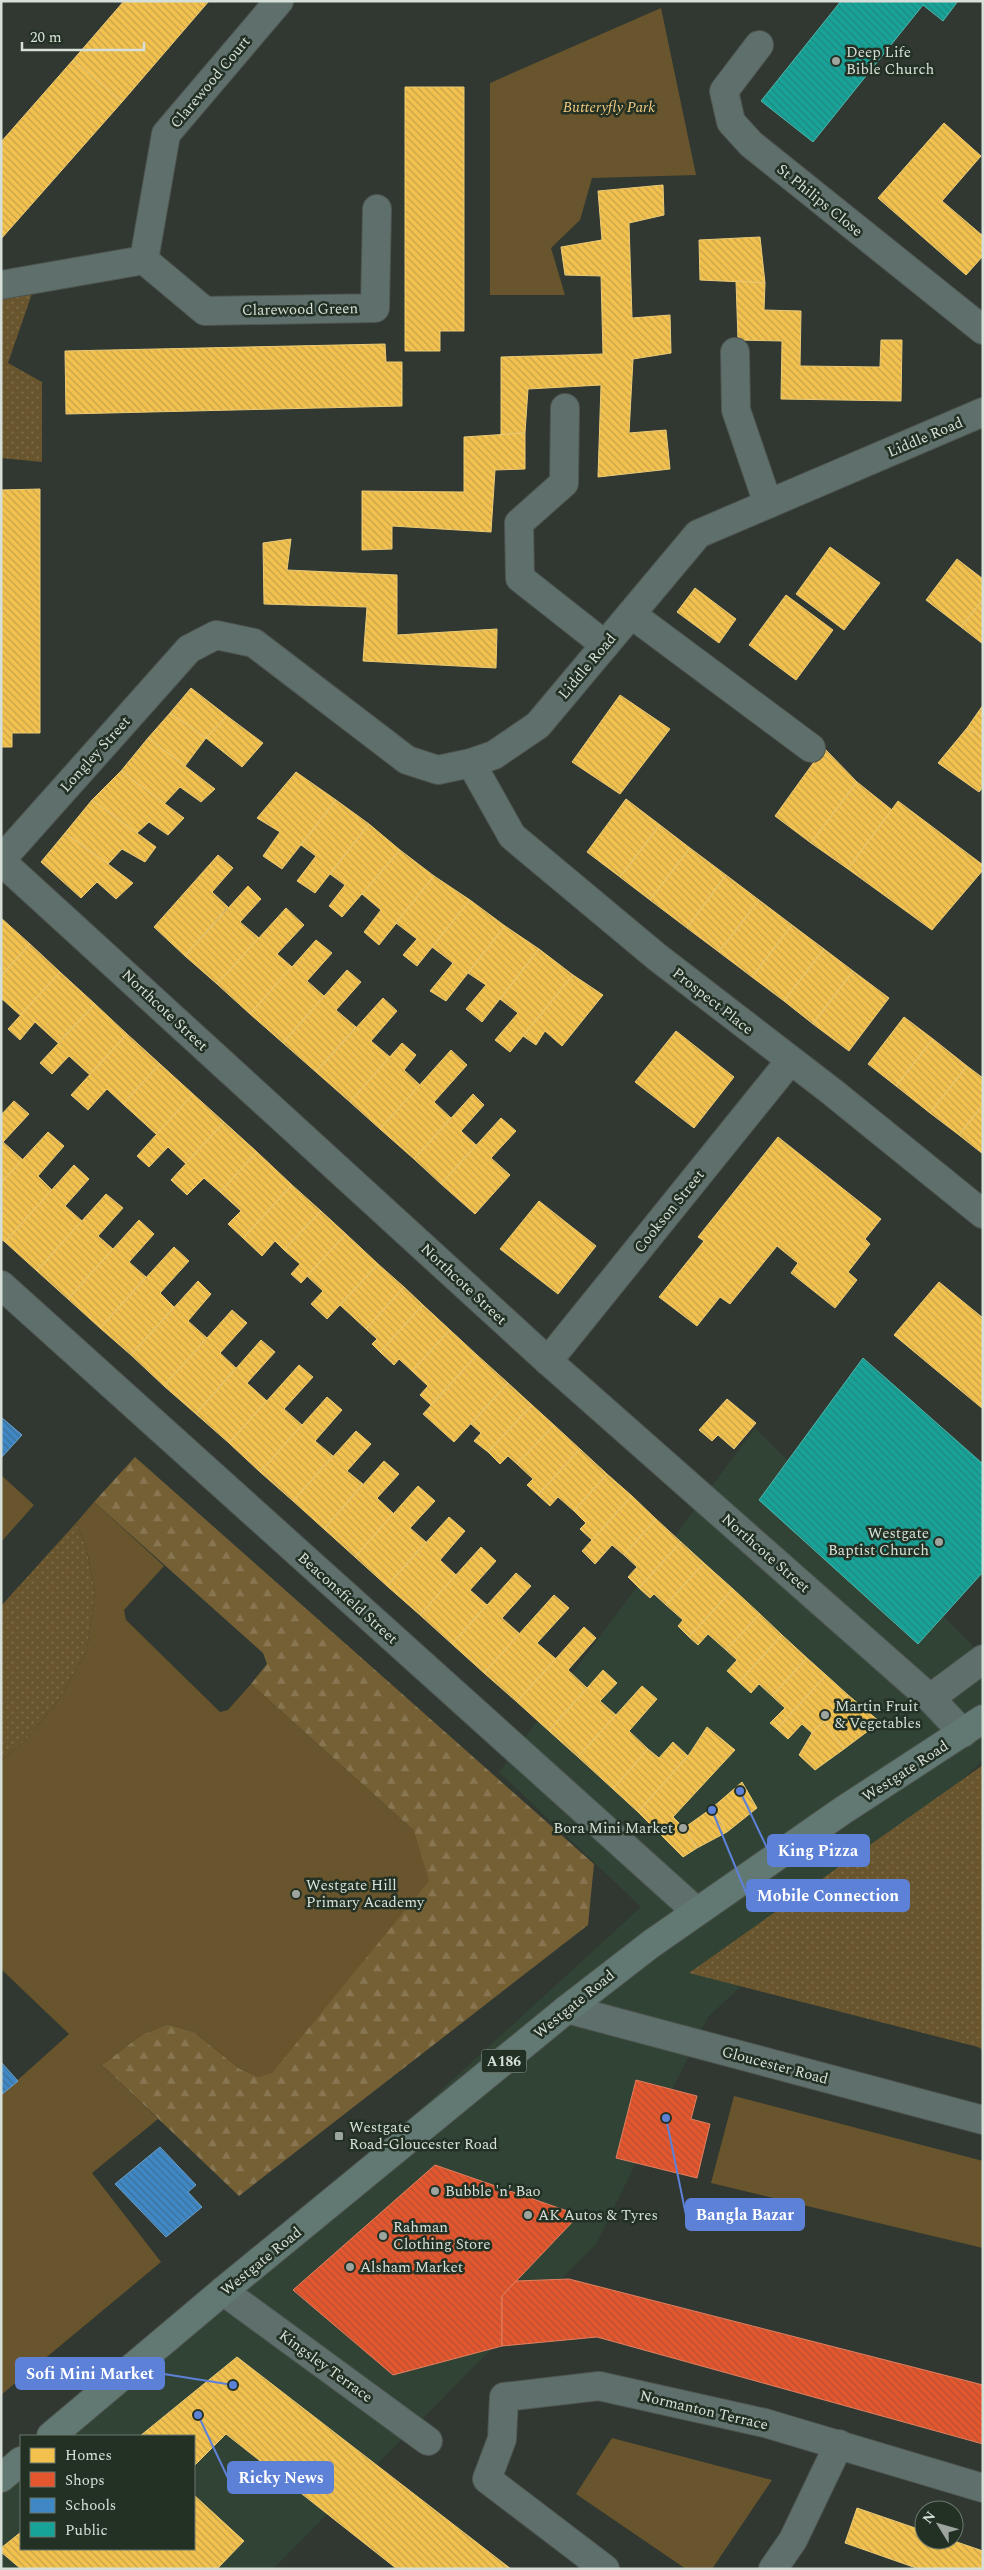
<svg xmlns="http://www.w3.org/2000/svg" width="984" height="2570" font-family="Spectral,serif">
<style>
.built{fill:#314334}
.grass{fill:url(#grass-dots)}
.forest{fill:url(#forest-firs)}
.green{fill:#69552d}
.homes{fill:url(#homes-back-hatch);stroke:#eaca77}
.shops{fill:url(#shops-back-hatch);stroke:#e08061}
.schools{fill:url(#schools-back-hatch);stroke:#6da2cb}
.public{fill:url(#public-back-hatch);stroke:#51b5ab}
.lines{fill:none;stroke-linecap:round;stroke-linejoin:round}
.minor-casing{stroke:#4f5550;stroke-width:30}
.tertiary-casing{stroke:#4f5550;stroke-width:30}
.primary-casing{stroke:#4f5550;stroke-width:30}
.minor{stroke:#5e6f6c;stroke-width:28}
.tertiary{stroke:#5e6f6c;stroke-width:28}
.primary{stroke:#627973;stroke-width:28}
.poi-dot{fill:#9da59e;stroke:#233125;stroke-width:2}
.labels{text-anchor:middle;stroke-width:5;stroke-linejoin:round;paint-order:stroke}
.shield{fill:#233125;stroke:#a1aca2;stroke-width:1}
.shield-label{font-size:14px;font-weight:bold;fill:#d7e0d8}
.poi-label{font-size:15px;fill:#d7e0d8;stroke:#233125;text-anchor:start}
.street-label{font-size:15px;fill:#d7e0d8;stroke:#233125}
.park-label{font-size:15px;font-style:italic;fill:#f3c97f;stroke:#233125}
.leader{fill:none;stroke:#5e81d8;stroke-width:2}
.callout-dot{fill:#5e81d8;stroke:#233125;stroke-width:2}
.callout{fill:#5e81d8;stroke:#5e81d8;stroke-width:2}
.callout-label{font-size:16px;text-anchor:middle;font-weight:bold;fill:#fff}
</style>
<defs>
<pattern id="grass-dots" width="8" height="8" patternUnits="userSpaceOnUse" patternTransform="scale(1.25)"><rect width="8" height="8" fill="#69552d"/><path d="M2 2h.1M6 6h.1" fill="none" stroke="#7e6d4b" stroke-width="1.8" stroke-linecap="round"/></pattern>
<pattern id="forest-firs" width="22" height="20" patternUnits="userSpaceOnUse" patternTransform="scale(1.25)"><rect width="22" height="20" fill="#756035"/><path d="M5 1l3.5 6h-7zM16 11l3.5 6h-7z" fill="#887652"/></pattern>
<pattern id="homes-back-hatch" width="6" height="6" patternUnits="userSpaceOnUse" patternTransform="scale(1.25)"><rect width="6" height="6" fill="#f2c14e"/><path d="M-1 5l2 2M0 0l6 6M5-1l2 2" fill="none" stroke="#c6a24b"/></pattern>
<pattern id="shops-back-hatch" width="6" height="6" patternUnits="userSpaceOnUse" patternTransform="scale(1.25)"><rect width="6" height="6" fill="#e4572e"/><path d="M-1 5l2 2M0 0l6 6M5-1l2 2" fill="none" stroke="#b35134"/></pattern>
<pattern id="schools-back-hatch" width="6" height="6" patternUnits="userSpaceOnUse" patternTransform="scale(1.25)"><rect width="6" height="6" fill="#3f88c5"/><path d="M-1 5l2 2M0 0l6 6M5-1l2 2" fill="none" stroke="#3f7097"/></pattern>
<pattern id="public-back-hatch" width="6" height="6" patternUnits="userSpaceOnUse" patternTransform="scale(1.25)"><rect width="6" height="6" fill="#17a398"/><path d="M-1 5l2 2M0 0l6 6M5-1l2 2" fill="none" stroke="#23867e"/></pattern>
</defs>
<rect width="100%" height="100%" fill="#303831"/>
<path class="built" d="M755,1428L983,1656V1760L708,2017L596,2244L273,2569H1V2494L21,2475V2549H194V2436H64L641,1907L499,1772Z"/>
<g class="grass">
<path d="M37,279L8,363L42,382V462L1,458V288Z"/>
<path d="M76,1523L86,1546L95,1593L87,1650L60,1698L26,1740L1,1761V1606Z"/>
<path d="M983,1765V2050L978,2047L689,1973Z"/>
</g>
<path class="forest" d="M135,1457L594,1864L588,1925L239,2196L102,2065L141,2035L168,2024L194,2032L240,2069L259,2077L414,1831L251,1684L267,1664L263,1653L94,1502Z"/>
<g class="green">
<path d="M661,8L696,175L592,178L580,220L551,248L565,295H490V83Z"/>
<path d="M1,1475L34,1505L1,1542Z"/>
<path d="M94,1502L164,1566L124,1610L126,1620L220,1712L228,1710L251,1684L414,1831L429,1881L272,2073L259,2077L240,2069L194,2032L168,2024L141,2035L102,2065L158,2119L92,2173L161,2262L1,2395V2095L69,2034L1,1969V1761L26,1740L60,1698L87,1650L95,1593L86,1546L76,1523Z"/>
<path d="M734,2096L983,2161V2248L711,2183Z"/>
<path d="M612,2438L772,2480L712,2569H686L576,2494Z"/>
</g>
<g class="homes">
<path d="M124,1H209L122,102L73,60Z"/>
<path d="M73,60L122,102L1,239V142Z"/>
<path d="M405,87H464V331H440V351H405Z"/>
<path d="M944,123L981,156L942,201L983,236V256L966,275L878,198Z"/>
<path d="M663,185L664,215L629,223L632,318L670,315L671,353L633,359L629,433L666,430L670,469L598,477L601,385L528,389L525,433L501,435V357L603,354L601,276L565,275L561,247L602,240L598,191Z"/>
<path d="M760,237L765,283L700,280L699,240Z"/>
<path d="M736,281L765,283L764,310L801,311L800,366L880,367L881,340H902L901,401L781,399L782,341L738,340Z"/>
<path d="M385,344L386,362H402V406L66,414L65,351Z"/>
<path d="M525,433V469L495,470L491,532L392,526V549L362,550V491L464,492V437Z"/>
<path d="M40,489V733H12V747H1V490Z"/>
<path d="M291,539L287,570L397,575V635L497,629L496,668L363,661L367,607L264,604L263,543Z"/>
<path d="M830,547L880,583L844,630L796,594Z"/>
<path d="M957,559L983,579V600L961,627L926,600Z"/>
<path d="M695,588L736,619L719,643L677,612Z"/>
<path d="M786,595L833,630L796,680L749,645Z"/>
<path d="M983,600V644L961,627Z"/>
<path d="M191,688L227,716L206,738L170,713Z"/>
<path d="M620,695L670,729L620,794L572,762Z"/>
<path d="M983,705V738L967,728Z"/>
<path d="M170,713L206,738L185,766L148,738Z"/>
<path d="M227,716L263,743L242,767L206,738Z"/>
<path d="M967,728L983,738V787L979,792L938,763Z"/>
<path d="M148,738L185,766L215,789L201,802L180,787L164,804L121,771Z"/>
<path d="M824,748L857,782L811,843L775,816Z"/>
<path d="M121,771L184,818L168,835L149,822L137,833L92,800Z"/>
<path d="M296,772L336,800L282,869L263,856L280,832L257,818Z"/>
<path d="M857,782L892,810L848,869L811,843Z"/>
<path d="M626,799L660,825L620,877L587,852Z"/>
<path d="M92,800L156,847L145,862L122,849L108,864L65,833Z"/>
<path d="M336,800L369,824L315,893L297,881L316,856L301,845Z"/>
<path d="M898,801L983,865V870L932,930L848,869Z"/>
<path d="M369,824L400,850L342,917L329,906L345,885L330,874Z"/>
<path d="M660,825L690,848L650,900L620,877Z"/>
<path d="M65,833L108,864L133,883L116,899L97,882L81,898L41,862Z"/>
<path d="M690,848L726,875L687,928L650,900Z"/>
<path d="M400,850L434,876L379,945L364,932L381,910L362,894Z"/>
<path d="M218,855L233,868L212,892L228,907L185,956L154,927Z"/>
<path d="M726,875L759,900L719,952L687,928Z"/>
<path d="M434,876L470,900L417,966L403,955L417,939L396,923Z"/>
<path d="M248,886L261,899L240,922L259,938L217,984L185,956Z"/>
<path d="M470,900L505,926L446,1001L430,991L453,963L432,947Z"/>
<path d="M759,900L792,925L752,977L719,952Z"/>
<path d="M286,908L304,925L277,954L292,967L250,1014L217,984Z"/>
<path d="M1,918L30,944L1,976Z"/>
<path d="M792,925L824,949L784,1001L752,977Z"/>
<path d="M505,926L539,949L482,1022L466,1009L486,985L468,973Z"/>
<path d="M316,940L332,953L307,981L324,996L283,1043L250,1014Z"/>
<path d="M30,944L60,972L21,1016L1,998V976Z"/>
<path d="M539,949L573,975L510,1052L495,1040L518,1013L500,999Z"/>
<path d="M824,949L853,971L813,1024L784,1001Z"/>
<path d="M347,970L361,982L336,1010L356,1027L316,1072L283,1043Z"/>
<path d="M853,971L889,998L849,1051L813,1024Z"/>
<path d="M60,972L95,1004L58,1043L35,1022L20,1040L8,1029Z"/>
<path d="M573,975L603,995L562,1046L545,1031L536,1045L523,1036Z"/>
<path d="M383,998L397,1011L371,1041L390,1057L350,1102L316,1072Z"/>
<path d="M95,1004L127,1034L90,1075L69,1056L52,1074L40,1063Z"/>
<path d="M904,1017L933,1039L896,1086L868,1064Z"/>
<path d="M676,1031L734,1077L694,1128L635,1082Z"/>
<path d="M127,1034L160,1064L123,1104L107,1089L88,1110L71,1095Z"/>
<path d="M933,1039L967,1066L930,1113L896,1086Z"/>
<path d="M402,1043L416,1055L404,1070L420,1085L380,1129L350,1102Z"/>
<path d="M451,1050L467,1065L434,1102L451,1118L414,1159L380,1129Z"/>
<path d="M160,1064L193,1094L157,1135L123,1104Z"/>
<path d="M967,1066L983,1078V1105L959,1135L930,1113Z"/>
<path d="M193,1094L224,1122L186,1164L168,1147L149,1167L137,1156Z"/>
<path d="M473,1094L484,1105L461,1131L476,1145L441,1184L414,1159Z"/>
<path d="M14,1101L29,1114L3,1142L23,1160L1,1183V1115Z"/>
<path d="M983,1105V1154L959,1135Z"/>
<path d="M501,1118L516,1131L491,1158L510,1175L475,1214L441,1184Z"/>
<path d="M224,1122L257,1152L220,1192L204,1178L187,1195L171,1180Z"/>
<path d="M48,1132L64,1146L38,1176L52,1190L5,1242L1,1239V1183Z"/>
<path d="M778,1137L881,1219L865,1239L870,1244L848,1272L857,1280L835,1308L791,1273L798,1263L777,1246L730,1304L720,1297L697,1326L659,1297L704,1241L698,1237Z"/>
<path d="M257,1152L292,1185L243,1238L228,1224L241,1211L220,1192Z"/>
<path d="M74,1165L89,1179L65,1206L82,1221L37,1271L5,1242Z"/>
<path d="M292,1185L321,1211L284,1250L275,1241L262,1256L243,1238Z"/>
<path d="M106,1194L123,1208L98,1236L113,1249L68,1299L37,1271Z"/>
<path d="M539,1201L596,1246L558,1294L500,1249Z"/>
<path d="M321,1211L346,1234L301,1283L291,1274L300,1264L284,1250Z"/>
<path d="M139,1220L154,1234L129,1262L146,1277L100,1328L68,1299Z"/>
<path d="M346,1234L378,1264L327,1319L311,1304L323,1291L307,1276Z"/>
<path d="M174,1247L189,1261L160,1293L174,1307L131,1355L100,1328Z"/>
<path d="M378,1264L404,1287L366,1329L340,1305Z"/>
<path d="M198,1281L211,1294L188,1321L207,1338L164,1386L131,1355Z"/>
<path d="M939,1282L983,1318V1409L894,1335Z"/>
<path d="M404,1287L423,1305L380,1352L372,1344L377,1339L366,1329Z"/>
<path d="M423,1305L450,1330L412,1371L399,1359L394,1365L380,1352Z"/>
<path d="M232,1310L247,1323L220,1353L236,1368L196,1414L164,1386Z"/>
<path d="M450,1330L477,1355L431,1405L420,1395L428,1386L412,1371Z"/>
<path d="M261,1340L275,1352L247,1383L267,1401L229,1443L196,1414Z"/>
<path d="M477,1355L508,1383L454,1442L423,1414Z"/>
<path d="M299,1365L313,1377L284,1409L302,1425L260,1472L229,1443Z"/>
<path d="M508,1383L532,1405L488,1452L474,1441L481,1433L471,1424Z"/>
<path d="M327,1397L342,1410L315,1441L333,1456L293,1501L260,1472Z"/>
<path d="M727,1399L756,1423L734,1449L718,1435L712,1441L699,1430Z"/>
<path d="M532,1405L554,1425L517,1464L508,1456L500,1464L488,1452Z"/>
<path d="M554,1425L580,1449L538,1495L527,1485L533,1479L517,1464Z"/>
<path d="M356,1431L371,1444L347,1471L363,1484L324,1529L293,1501Z"/>
<path d="M580,1449L607,1474L574,1511L558,1497L550,1506L538,1495Z"/>
<path d="M384,1461L399,1474L377,1498L394,1514L355,1557L324,1529Z"/>
<path d="M607,1474L632,1496L592,1540L580,1529L586,1523L574,1511Z"/>
<path d="M418,1486L435,1501L410,1528L426,1542L387,1586L355,1557Z"/>
<path d="M632,1496L656,1519L624,1555L612,1545L595,1564L582,1551Z"/>
<path d="M449,1517L465,1531L440,1560L456,1575L420,1615L387,1586Z"/>
<path d="M656,1519L681,1542L639,1588L628,1577L637,1567L624,1555Z"/>
<path d="M681,1542L704,1563L666,1605L654,1594L650,1598L639,1588Z"/>
<path d="M481,1547L496,1561L470,1590L487,1605L452,1644L420,1615Z"/>
<path d="M704,1563L733,1589L689,1637L678,1626L683,1620L666,1605Z"/>
<path d="M516,1573L531,1586L502,1618L520,1634L484,1673L452,1644Z"/>
<path d="M733,1589L760,1614L726,1650L708,1634L698,1645L689,1637Z"/>
<path d="M554,1595L569,1608L537,1643L556,1659L517,1702L484,1673Z"/>
<path d="M760,1614L782,1635L739,1682L727,1671L737,1660L726,1650Z"/>
<path d="M584,1627L596,1638L568,1670L587,1688L549,1731L517,1702Z"/>
<path d="M782,1635L807,1658L772,1696L759,1684L751,1693L739,1682Z"/>
<path d="M807,1658L826,1675L777,1729L770,1723L785,1708L772,1696Z"/>
<path d="M603,1670L617,1683L600,1701L616,1715L578,1757L549,1731Z"/>
<path d="M826,1675L848,1695L812,1733L802,1724L788,1739L777,1729Z"/>
<path d="M642,1686L657,1699L629,1731L648,1749L613,1789L578,1757Z"/>
<path d="M848,1695L880,1722L844,1749L824,1721Z"/>
<path d="M824,1721L844,1749L815,1770L799,1755L812,1733Z"/>
<path d="M707,1727L735,1750L673,1817L684,1828L697,1848L683,1857L638,1812L688,1756Z"/>
<path d="M673,1742L688,1756L638,1812L613,1789L648,1749L659,1758Z"/>
<path d="M742,1782L757,1808L727,1832L712,1808Z"/>
<path d="M712,1808L727,1832L697,1848L684,1828Z"/>
<path d="M237,2357L511,2569H397L226,2434L194,2466V2436H140Z"/>
<path d="M194,2495L244,2541L217,2569H21L1,2552V2548L21,2532V2549H194Z"/>
<path d="M857,2508L924,2531V2540H951L983,2551V2569H919L845,2543Z"/>
</g>
<g class="shops">
<path d="M636,2080L697,2096L691,2119L710,2124L697,2178L616,2158Z"/>
<path d="M435,2165L579,2215L502,2296V2346L393,2375L293,2290Z"/>
<path d="M569,2279L983,2385V2444L597,2337L502,2346V2296L516,2281Z"/>
</g>
<g class="schools">
<path d="M1,1417L22,1435L1,1458Z"/>
<path d="M1,2062L18,2081L1,2095Z"/>
<path d="M160,2147L196,2185L188,2192L202,2207L166,2237L115,2184Z"/>
</g>
<g class="public">
<path d="M841,1H958L943,21L923,5L813,142L761,101Z"/>
<path d="M863,1358L983,1464V1572L918,1644L759,1500Z"/>
</g>
<g class="lines">
<defs>
<g id="minor">
<path d="M759,45L724,91L731,122L751,144L983,330"/>
<path d="M144,260L205,311L375,308L377,209"/>
<path d="M144,260L166,134L279,1"/>
<path d="M1,285L144,260"/>
<path d="M735,352L736,410L768,504"/>
<path d="M565,408L564,483L519,523L520,578L605,645"/>
<path d="M631,614L811,748"/>
<path d="M471,763L512,836L657,957L831,1091L983,1214"/>
<path d="M1,860L189,649L216,635L254,643L407,760L438,770L471,763L494,755L538,725L698,534L983,412"/>
<path d="M1,861L548,1361L932,1700"/>
<path d="M1,1285L696,1911"/>
<path d="M548,1361L790,1061"/>
<path d="M963,1733L932,1700L940,1691L983,1659"/>
<path d="M223,2291L428,2441"/>
<path d="M605,2569L487,2479L502,2439L504,2397L599,2386L765,2423L983,2488"/>
<path d="M773,2569L793,2540L839,2444"/>
</g>
<path id="tertiary" d="M567,2009L983,2120"/>
<g id="primary">
<path d="M51,2436L223,2291L567,2009L651,1944L842,1811L983,1719"/>
<path d="M1,2478L21,2461"/>
</g>
</defs>
<use href="#minor" class="minor-casing"/>
<use href="#tertiary" class="tertiary-casing"/>
<use href="#primary" class="primary-casing"/>
<use href="#minor" class="minor"/>
<use href="#tertiary" class="tertiary"/>
<use href="#primary" class="primary"/>
</g>
<g class="poi-dot">
<circle cx="836" cy="61" r="5"/>
<circle cx="939" cy="1542" r="5"/>
<circle cx="825" cy="1715" r="5"/>
<circle cx="683" cy="1828" r="5"/>
<circle cx="296" cy="1894" r="5"/>
<rect x="334" y="2131" width="10" height="10" rx="2.5"/>
<circle cx="435" cy="2191" r="5"/>
<circle cx="528" cy="2215" r="5"/>
<circle cx="383" cy="2236" r="5"/>
<circle cx="350" cy="2267" r="5"/>
</g>
<g class="labels">
<rect class="shield" x="481.5" y="2049.5" width="45" height="23" rx="4"/>
<g class="shield-label">
<text x="504" y="2066">A186</text>
</g>
<g class="poi-label">
<text x="846" y="57">Deep Life<tspan x="846" dy="17">Bible Church</tspan></text>
<text x="929" y="1538" text-anchor="end">Westgate<tspan x="929" dy="17">Baptist Church</tspan></text>
<text x="835" y="1711">Martin Fruit<tspan x="835" dy="17">&amp; Vegetables</tspan></text>
<text x="673" y="1833" text-anchor="end">Bora Mini Market</text>
<text x="306" y="1890">Westgate Hill<tspan x="306" dy="17">Primary Academy</tspan></text>
<text x="349" y="2132">Westgate<tspan x="349" dy="17">Road-Gloucester Road</tspan></text>
<text x="445" y="2196">Bubble 'n' Bao</text>
<text x="538" y="2220">AK Autos &amp; Tyres</text>
<text x="393" y="2232">Rahman<tspan x="393" dy="17">Clothing Store</tspan></text>
<text x="360" y="2272">Alsham Market</text>
</g>
<g class="street-label">
<text transform="translate(210 82) rotate(-50)" y="5">Clarewood Court</text>
<text transform="translate(820 200) rotate(39)" y="5">St Philips Close</text>
<text transform="translate(300 309) rotate(-1)" y="5">Clarewood Green</text>
<text transform="translate(925 437) rotate(-23)" y="5">Liddle Road</text>
<text transform="translate(587 666) rotate(-50)" y="5">Liddle Road</text>
<text transform="translate(95 754) rotate(-48)" y="5">Longley Street</text>
<text transform="translate(713 1001) rotate(38)" y="5">Prospect Place</text>
<text transform="translate(165 1010) rotate(43)" y="5">Northcote Street</text>
<text transform="translate(669 1211) rotate(-51)" y="5">Cookson Street</text>
<text transform="translate(464 1284) rotate(43)" y="5">Northcote Street</text>
<text transform="translate(766 1553) rotate(41)" y="5">Northcote Street</text>
<text transform="translate(348 1598) rotate(42)" y="5">Beaconsfield Street</text>
<text transform="translate(905 1771) rotate(-33)" y="5">Westgate Road</text>
<text transform="translate(574 2004) rotate(-39)" y="5">Westgate Road</text>
<text transform="translate(775 2065) rotate(15)" y="5">Gloucester Road</text>
<text transform="translate(261 2261) rotate(-39)" y="5">Westgate Road</text>
<text transform="translate(326 2366) rotate(36)" y="5">Kingsley Terrace</text>
<text transform="translate(704 2410) rotate(13)" y="5">Normanton Terrace</text>
</g>
<g class="park-label">
<text x="609" y="112">Butteryfly Park</text>
</g>
</g>
<path class="leader" d="M740 1791L768 1850M712 1810L747 1895M666 2118L686 2215M233 2385L164 2374M198 2415L228 2478"/>
<g class="callout-dot">
<circle cx="740" cy="1791" r="5"/>
<circle cx="712" cy="1810" r="5"/>
<circle cx="666" cy="2118" r="5"/>
<circle cx="233" cy="2385" r="5"/>
<circle cx="198" cy="2415" r="5"/>
</g>
<g class="callout">
<rect x="768" y="1835" width="101" height="31" rx="5"/>
<rect x="747" y="1880" width="162" height="31" rx="5"/>
<rect x="686" y="2199" width="118" height="31" rx="5"/>
<rect x="16" y="2358" width="148" height="31" rx="5"/>
<rect x="228" y="2462" width="105" height="31" rx="5"/>
</g>
<g class="callout-label">
<text x="818" y="1856">King Pizza</text>
<text x="828" y="1901">Mobile Connection</text>
<text x="745" y="2220">Bangla Bazar</text>
<text x="90" y="2379">Sofi Mini Market</text>
<text x="281" y="2483">Ricky News</text>
</g>
<rect width="984" height="2570" fill="none" stroke="#d7e0d8" stroke-width="5"/>
<rect x="20" y="2435" width="175" height="115" fill="#233125" stroke="#6b776d"/>
<rect x="30" y="2448" width="25" height="15" fill="#f2c14e" stroke="#6b776d"/>
<text x="65" y="2460" font-size="15" fill="#d7e0d8">Homes</text>
<rect x="30" y="2472" width="25" height="15" fill="#e4572e" stroke="#6b776d"/>
<text x="65" y="2485" font-size="15" fill="#d7e0d8">Shops</text>
<rect x="30" y="2498" width="25" height="15" fill="#3f88c5" stroke="#6b776d"/>
<text x="65" y="2510" font-size="15" fill="#d7e0d8">Schools</text>
<rect x="30" y="2522" width="25" height="15" fill="#17a398" stroke="#6b776d"/>
<text x="65" y="2535" font-size="15" fill="#d7e0d8">Public</text>
<g transform="translate(939 2525) rotate(307)"><circle r="24" fill="#233125" stroke="#6b776d"/>
<path d="M0-4L9 19L0 12L-9 19Z" fill="#9da59e"/>
<text y="-8" font-size="14" font-weight="bold" text-anchor="middle" fill="#d7e0d8">N</text>
</g>
<path d="M22 42v8h122v-8" fill="none" stroke="#d7e0d8" stroke-width="2.5"/>
<text x="30" y="42" font-size="15" fill="#d7e0d8" stroke="#233125" stroke-width="4" paint-order="stroke">20 m</text>
</svg>
